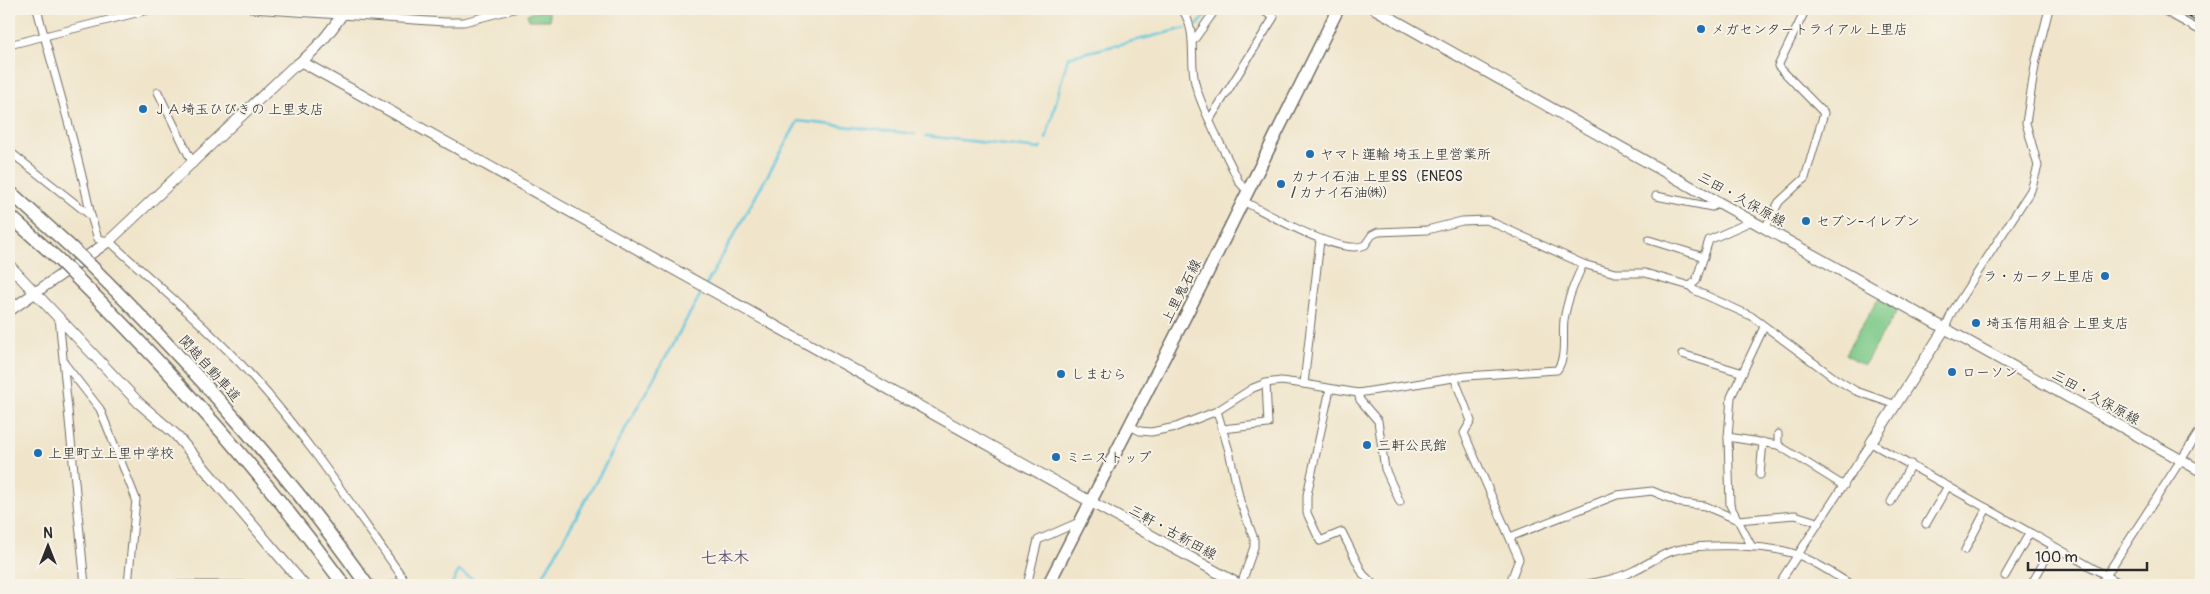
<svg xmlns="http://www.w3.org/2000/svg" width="2210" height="594" font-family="Pangolin,'Klee One',sans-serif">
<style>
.green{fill:#7cc988;stroke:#547a5a}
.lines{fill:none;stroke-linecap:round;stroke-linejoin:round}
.stream{stroke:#62c7df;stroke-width:2.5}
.street-casing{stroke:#706c63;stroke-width:9}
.secondary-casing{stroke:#706c63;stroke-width:12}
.primary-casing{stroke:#706c63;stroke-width:14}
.highway-casing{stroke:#706c63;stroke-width:15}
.street{stroke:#fff;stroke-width:7}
.secondary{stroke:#fff;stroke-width:10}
.primary{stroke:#fff;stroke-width:11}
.highway{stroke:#fff;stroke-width:12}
.rail-casing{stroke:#2b2b2b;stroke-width:4.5}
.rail{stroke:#f7f3e8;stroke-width:2.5;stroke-dasharray:8;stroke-linecap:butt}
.highway-bridge-casing{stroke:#706c63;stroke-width:15;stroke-linecap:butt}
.highway-bridge{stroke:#fff;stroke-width:12}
.poi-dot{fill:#1f6fb2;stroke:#f7f3e8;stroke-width:2}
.labels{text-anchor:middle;stroke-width:4;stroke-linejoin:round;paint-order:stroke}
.poi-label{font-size:14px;fill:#2b2b2b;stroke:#f7f3e8;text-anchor:start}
.street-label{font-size:14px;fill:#2b2b2b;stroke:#f7f3e8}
.quarter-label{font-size:16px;font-weight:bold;fill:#5f556f;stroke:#f7f3e8}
</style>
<rect width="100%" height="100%" fill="#f7f3e8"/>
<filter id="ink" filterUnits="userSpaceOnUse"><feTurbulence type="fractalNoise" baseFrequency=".02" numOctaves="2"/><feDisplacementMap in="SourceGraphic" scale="10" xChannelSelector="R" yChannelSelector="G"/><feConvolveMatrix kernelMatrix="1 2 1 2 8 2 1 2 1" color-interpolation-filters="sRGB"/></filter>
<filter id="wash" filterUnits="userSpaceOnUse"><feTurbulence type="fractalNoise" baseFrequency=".0096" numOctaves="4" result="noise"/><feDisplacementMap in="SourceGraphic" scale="20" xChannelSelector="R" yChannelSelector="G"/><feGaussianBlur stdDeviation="1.12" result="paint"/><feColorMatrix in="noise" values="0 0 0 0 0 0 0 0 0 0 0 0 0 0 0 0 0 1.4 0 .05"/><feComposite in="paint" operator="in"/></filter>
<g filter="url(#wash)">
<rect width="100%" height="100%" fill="#f0e5cb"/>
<g class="green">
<path d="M548,9L550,20H529L527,14Z"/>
<path d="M1878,299L1898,309L1864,365L1845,354Z"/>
</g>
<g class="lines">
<g class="stream">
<path d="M1198,25L1210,9"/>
<path d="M926,136L1040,149L1041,147"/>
<path d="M1046,139L1068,57L1186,28"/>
<path d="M706,285L798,121L915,134"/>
<path d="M451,585L459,571L484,585"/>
<path d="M538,585L703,290"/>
</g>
</g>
</g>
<g filter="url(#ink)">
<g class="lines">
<defs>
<g id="street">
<path d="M37,9C55,78 77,146 91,216"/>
<path d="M252,9L444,22H464L514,9"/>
<path d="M1182,9C1199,34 1188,60 1196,87C1206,119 1225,151 1239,182L1248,192"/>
<path d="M2161,9L2201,31"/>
<path d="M1194,40L1216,9"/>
<path d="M9,45L152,9"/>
<path d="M158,92L193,164"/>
<path d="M1210,119L1274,17L1260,9"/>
<path d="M9,151L91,216L98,239L109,241C157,285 208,328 252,376C310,440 358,515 408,585"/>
<path d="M1656,196L1712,207L1719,203"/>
<path d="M1243,201C1267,213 1341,257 1365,245L1372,235L1378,232L1427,230L1462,221L1487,220L1583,264L1615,273H1645L1690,286L1694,290L1751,316L1836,379L1856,391L1896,405"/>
<path d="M1765,228L1779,202L1805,178L1824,113L1778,66L1806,9"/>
<path d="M1649,240L1704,257"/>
<path d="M1690,286L1696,281L1709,240L1752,221"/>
<path d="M59,317L85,585"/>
<path d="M1945,328L1952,312L2031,190L2038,166L2026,123L2036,60L2049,9"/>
<path d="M1682,354L1743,373"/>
<path d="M64,363L100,409L136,499L128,585"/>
<path d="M1454,377L1471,421L1464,433L1519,559L1509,585"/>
<path d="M1304,384L1320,240"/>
<path d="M1330,389L1307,495V513L1320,541L1342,532L1363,574L1374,585"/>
<path d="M1358,393L1360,400L1378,421L1385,469L1400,502"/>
<path d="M1217,411L1229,451L1240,501L1254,539V547L1241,585"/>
<path d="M1130,426L1140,431L1151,432L1176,427L1217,411L1253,388L1266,383L1281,381L1304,384L1358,393L1466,376L1557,370C1567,356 1562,337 1564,320C1567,300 1575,282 1583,264"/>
<path d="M1222,429L1268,424L1266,383"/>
<path d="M1728,437L1778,445L1844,486"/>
<path d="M1778,445V434"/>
<path d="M1760,475L1763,442"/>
<path d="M1891,502L1911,464"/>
<path d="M1926,524L1948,486"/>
<path d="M1510,537L1617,495L1652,491L1681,503L1705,506L1738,520L1795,515L1817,522"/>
<path d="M1752,547L1730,505L1728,437L1731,397L1764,327"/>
<path d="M1965,550L1987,508"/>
<path d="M2005,576L2030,532"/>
<path d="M136,585H303"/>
<path d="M390,585L406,581"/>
<path d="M1027,585L1038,540L1079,522"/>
<path d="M1582,585C1599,582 1617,579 1633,571C1646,565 1657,557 1670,552C1697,542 1768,545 1795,554C1814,560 1834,575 1852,585"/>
<path d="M1778,585L1871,443L2123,585"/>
<path d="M2031,585L2053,546"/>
<path d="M2100,585L2201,429"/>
</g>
<g id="secondary">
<path d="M1375,9L1752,221L2201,471"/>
<path d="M302,62L1240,585"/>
<path d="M9,265L139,403L175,434L304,585"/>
<path d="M9,311L109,241L292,68C314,54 331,31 346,9"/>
<path d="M1871,443L1945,328"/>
</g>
<path id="primary" d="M1048,585L1204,280L1338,9"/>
<g id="highway">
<path d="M9,191L73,249"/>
<path d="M9,215L59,260"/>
<path d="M91,266C191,365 286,470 367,585"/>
<path d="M77,278C174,374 264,475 344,585"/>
</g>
</defs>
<use href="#street" class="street-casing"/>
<use href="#secondary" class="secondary-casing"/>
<use href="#primary" class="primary-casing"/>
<use href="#highway" class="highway-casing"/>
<use href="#street" class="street"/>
<use href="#secondary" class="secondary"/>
<use href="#primary" class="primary"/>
<use href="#highway" class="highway"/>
<defs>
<path id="rail" d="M2178,9L2201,22"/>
</defs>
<use href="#rail" class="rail-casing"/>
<use href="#rail" class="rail"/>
<defs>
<g id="highway-bridge">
<path d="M73,249L91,266"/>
<path d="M59,260L77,278"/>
</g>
</defs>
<use href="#highway-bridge" class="highway-bridge-casing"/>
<use href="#highway-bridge" class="highway-bridge"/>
</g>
</g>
<g class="poi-dot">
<circle cx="1701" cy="29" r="5"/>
<circle cx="143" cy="109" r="5"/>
<circle cx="1310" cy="154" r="5"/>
<circle cx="1281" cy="184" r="5"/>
<circle cx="1806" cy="221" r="5"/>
<circle cx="2105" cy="276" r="5"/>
<circle cx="1976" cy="323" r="5"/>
<circle cx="1952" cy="372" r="5"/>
<circle cx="1061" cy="374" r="5"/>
<circle cx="1367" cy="445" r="5"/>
<circle cx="38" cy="453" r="5"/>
<circle cx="1056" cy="457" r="5"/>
</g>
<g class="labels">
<g class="poi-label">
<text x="1711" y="34">メガセンタートライアル 上里店</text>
<text x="153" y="114">ＪＡ埼玉ひびきの 上里支店</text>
<text x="1320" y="159">ヤマト運輸 埼玉上里営業所</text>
<text x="1291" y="181">カナイ石油 上里SS（ENEOS<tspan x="1291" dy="16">/ カナイ石油㈱）</tspan></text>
<text x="1816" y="226">セブン-イレブン</text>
<text x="2095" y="281" text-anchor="end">ラ・カータ上里店</text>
<text x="1986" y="328">埼玉信用組合 上里支店</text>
<text x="1962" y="377">ローソン</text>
<text x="1071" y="379">しまむら</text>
<text x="1377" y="450">三軒公民館</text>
<text x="48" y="458">上里町立上里中学校</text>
<text x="1066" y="462">ミニストップ</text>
</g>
<g class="street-label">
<text transform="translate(1742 199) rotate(29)" y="5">三田・久保原線</text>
<text transform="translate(1181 291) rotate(-63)" y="5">上里鬼石線</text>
<text transform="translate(210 368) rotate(48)" y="5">関越自動車道</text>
<text transform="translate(2096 397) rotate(29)" y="5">三田・久保原線</text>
<text transform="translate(1173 532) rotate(29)" y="5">三軒・古新田線</text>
</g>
<g class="quarter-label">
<text x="725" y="563">七本木</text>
</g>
</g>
<rect width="2210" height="594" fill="none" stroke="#f7f3e8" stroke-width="30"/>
<g transform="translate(48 546)" stroke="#f7f3e8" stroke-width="4" paint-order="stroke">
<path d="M0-4L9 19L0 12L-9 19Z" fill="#2b2b2b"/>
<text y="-8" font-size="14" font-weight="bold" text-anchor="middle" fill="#2b2b2b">N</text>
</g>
<path d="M2028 562v8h119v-8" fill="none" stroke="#2b2b2b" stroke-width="2.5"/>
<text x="2035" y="562" font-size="15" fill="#2b2b2b" stroke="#f7f3e8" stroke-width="4" paint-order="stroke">100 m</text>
</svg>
